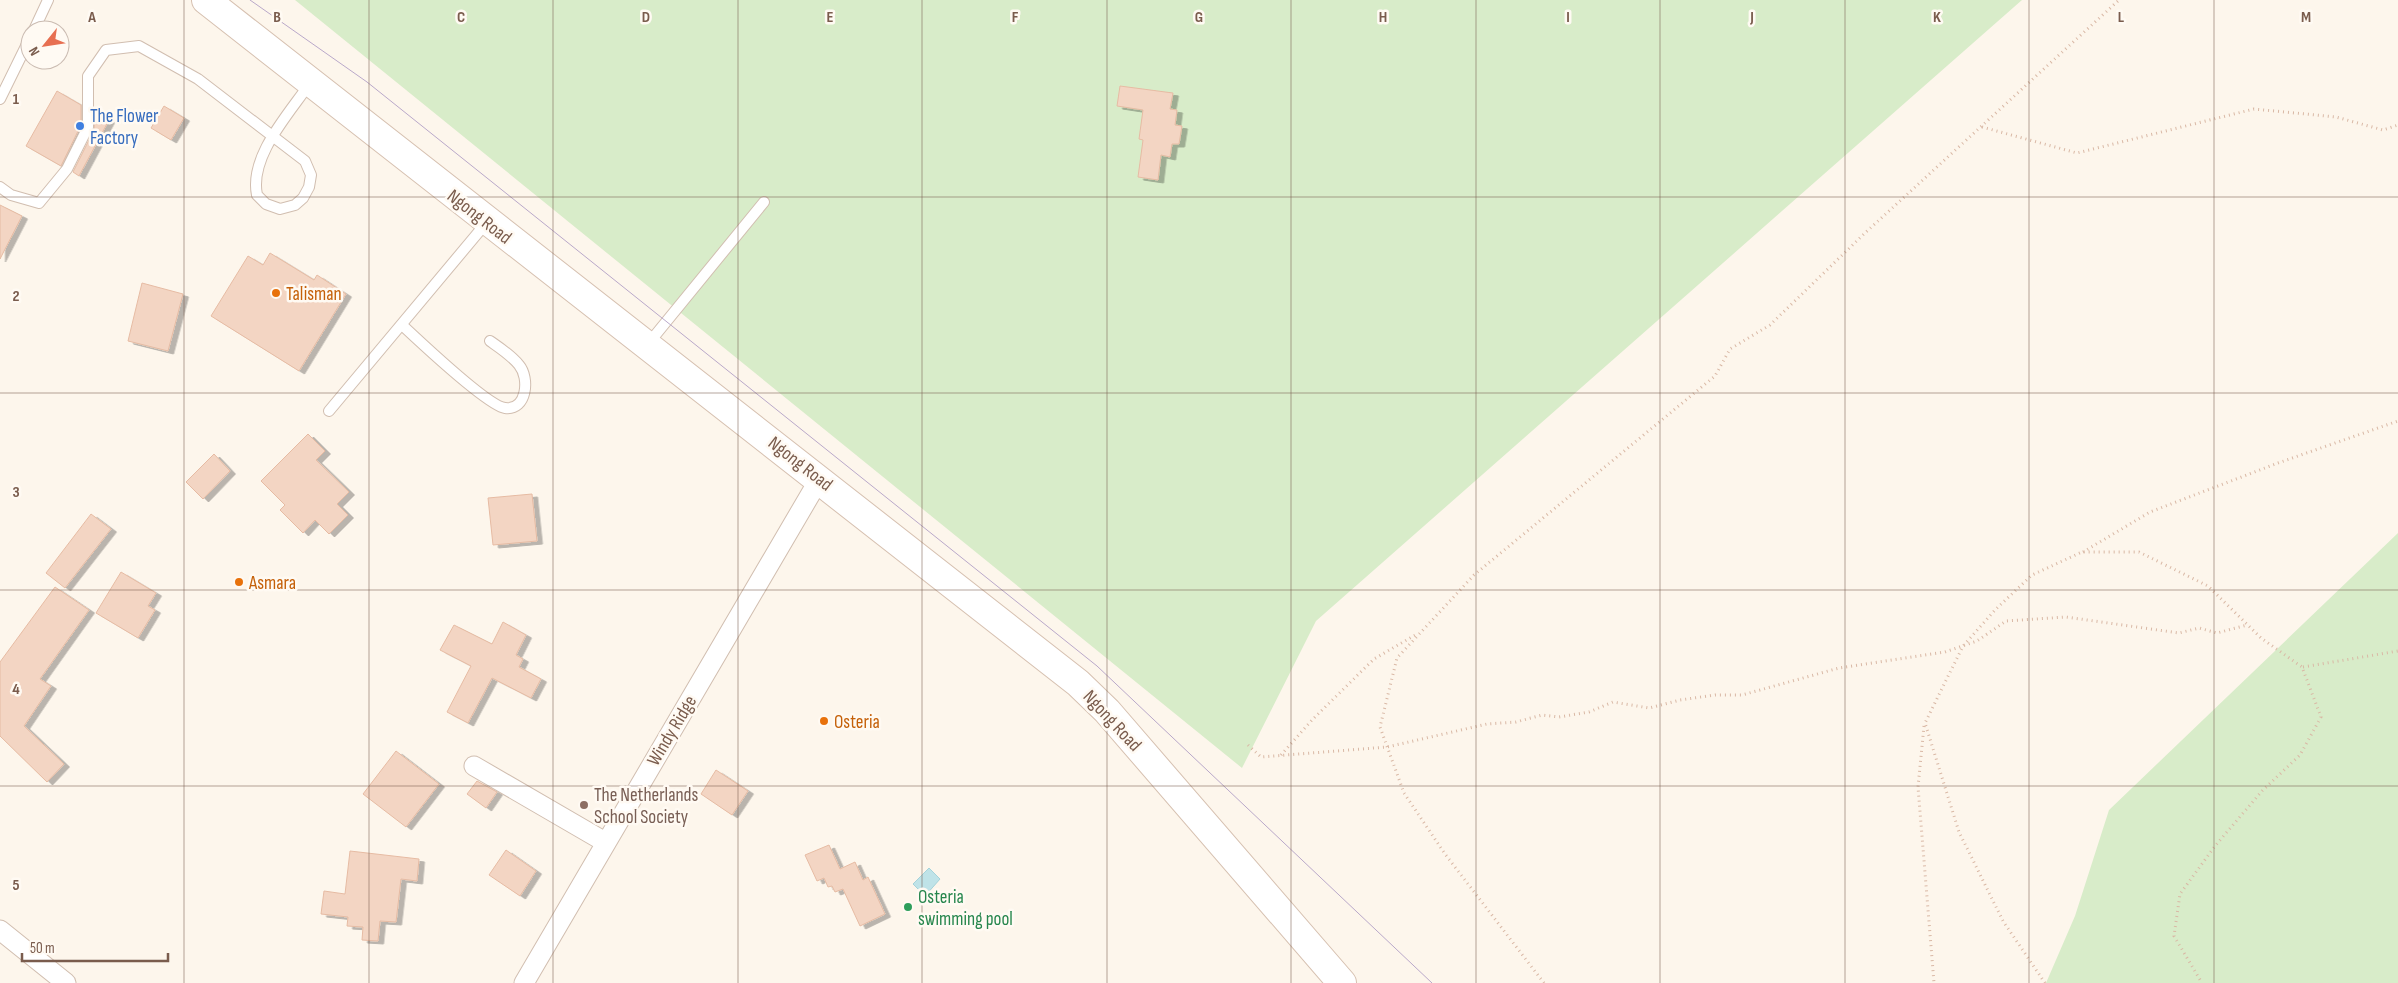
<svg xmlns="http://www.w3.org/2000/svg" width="2398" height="983" font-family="'Sofia Sans Condensed',sans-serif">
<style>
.green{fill:#d8ecc9}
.water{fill:#bfe3e8;stroke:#a5d3da}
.building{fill:#f3d5c3;stroke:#e6bba3;filter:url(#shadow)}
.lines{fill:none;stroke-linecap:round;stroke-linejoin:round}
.lane-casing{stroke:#d1beb0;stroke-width:12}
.street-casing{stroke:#d1beb0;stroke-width:21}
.secondary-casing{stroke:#d6c0b0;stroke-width:30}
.path{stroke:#d9b8a5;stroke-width:3;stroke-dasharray:1 4;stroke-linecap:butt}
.lane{stroke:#fff;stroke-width:10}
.street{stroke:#fff;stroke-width:19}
.secondary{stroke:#fff;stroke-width:28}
.tram{stroke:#b9a8c9;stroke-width:1}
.grid{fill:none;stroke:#7a5c4d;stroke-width:1;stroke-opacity:0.55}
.shop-dot{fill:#3f7fe0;stroke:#fffaf3;stroke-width:2}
.food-dot{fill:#e8710a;stroke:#fffaf3;stroke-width:2}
.education-dot{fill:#8d6e63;stroke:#fffaf3;stroke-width:2}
.leisure-dot{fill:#2e9e5b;stroke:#fffaf3;stroke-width:2}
.labels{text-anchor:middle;stroke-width:5;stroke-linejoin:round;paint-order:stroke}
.shop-label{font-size:19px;fill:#366cbe;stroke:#fffaf3;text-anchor:start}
.street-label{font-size:19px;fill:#7a5c4d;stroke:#fffaf3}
.food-label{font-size:19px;fill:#c56008;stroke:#fffaf3;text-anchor:start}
.education-label{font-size:19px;fill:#785e54;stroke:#fffaf3;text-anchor:start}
.leisure-label{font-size:19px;fill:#27864d;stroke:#fffaf3;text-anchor:start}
.grid-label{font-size:16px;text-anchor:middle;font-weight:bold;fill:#7a5c4d;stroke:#fffaf3;stroke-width:5;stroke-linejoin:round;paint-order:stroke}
</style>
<defs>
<filter id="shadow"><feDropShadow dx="5.5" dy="3" stdDeviation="0" flood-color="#0004"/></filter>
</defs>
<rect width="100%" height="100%" fill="#fdf6ec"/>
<g class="green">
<path d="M295,0H2022L1316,621L1242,768Z"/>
<path d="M2398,533V983H2046L2075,916L2109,810Z"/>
</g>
<path class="water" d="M929,868L940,879L925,896L913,884Z"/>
<g class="building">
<path d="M1120,86L1173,93L1170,109L1177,110L1175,125L1182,126L1179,144H1172L1170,157L1161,155L1158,180L1138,177L1143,140L1139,139L1143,110L1117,106Z"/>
<path d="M57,91L81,105V125L61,166L26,146Z"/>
<path d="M164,106L184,118L171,140L151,128Z"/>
<path d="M95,112L109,120L79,176L73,172L94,130Z"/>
<path d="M0,205L22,216L0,259Z"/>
<path d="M270,253L314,280L317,275L346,294L299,371L211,316L248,256L263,265Z"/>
<path d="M142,283L183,294L168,351L128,341Z"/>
<path d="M308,434L325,451L316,460L349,492L337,504L348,515L329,534L315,520L303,533L280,510L285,505L261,481Z"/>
<path d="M214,454L230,471L203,499L186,482Z"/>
<path d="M532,494L537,541L493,545L488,498Z"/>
<path d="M91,514L111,529L65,588L46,573Z"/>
<path d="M121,572L156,593L148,606L155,610L138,638L96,613Z"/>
<path d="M55,587L89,610L40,679L51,686L24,726L64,764L47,782L0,736V662Z"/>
<path d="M503,622L526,635L516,655L523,659L519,667L541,679L531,698L492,678L468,723L447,712L471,666L440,650L454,625L492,644Z"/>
<path d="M396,751L439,784L406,827L363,794Z"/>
<path d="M716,770L748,791L732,815L701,794Z"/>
<path d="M477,781L497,792L486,808L467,794Z"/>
<path d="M829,845L840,869L855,862L863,880L868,877L885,914L860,926L843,889L835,892L832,886L828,887L824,878L817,881L805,855Z"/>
<path d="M506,850L536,871L520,896L489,875Z"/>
<path d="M350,851L419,859L417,881L401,879L396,922L380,921L378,941L362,940L363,927L347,926L348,917L321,914L324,891L345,894Z"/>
</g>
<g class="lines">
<defs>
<g id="lane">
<path d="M34,30L48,0"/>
<path d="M0,99L30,38"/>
<path d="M0,187L11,195L39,203L67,169L88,127V76L106,50L139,46L198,79L305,161L311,175L309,187L303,198L295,205L280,209L266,204L257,195C249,156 289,114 310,83"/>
<path d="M402,325C418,340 488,406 505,408C527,411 530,378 519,365C511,355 500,348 490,341"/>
<path d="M648,344L764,202"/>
<path d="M329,411L487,222"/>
</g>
<g id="street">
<path d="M474,766L605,842"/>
<path d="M0,930L66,983"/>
<path d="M524,983L820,478"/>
</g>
<path id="secondary" d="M206,0L1078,683L1107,711L1342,983"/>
</defs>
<use href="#lane" class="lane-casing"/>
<use href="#street" class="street-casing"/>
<use href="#secondary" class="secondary-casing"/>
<g class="path">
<path d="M1982,127L2077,153L2254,109L2336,117L2383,130L2398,125"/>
<path d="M2083,552L2150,512L2278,463L2398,421"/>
<path d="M2303,667L2398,651"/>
<path d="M1924,726L1918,787L1934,983"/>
<path d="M1248,745L1261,757L1387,747L1487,724L1516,722L1542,715L1559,717L1589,712L1613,702L1649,708L1680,700L1715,695H1742L1839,668L1945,652L1977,641L2006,621L2066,617L2179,633L2199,628L2217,633L2247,625"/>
<path d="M1281,755L1313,719L1374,659L1417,634"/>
<path d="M1544,983L1445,854L1404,793L1380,727L1397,658L1474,575L1715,376L1730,349L1770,325L1865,233L2119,0"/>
<path d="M2045,983L2003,921L1959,832L1925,723L1963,646L1996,609L2032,575L2082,552H2139L2208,586L2261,638L2302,667L2321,717L2300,755L2262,791L2215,846L2180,894L2174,936L2202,983"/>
</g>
<use href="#lane" class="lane"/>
<use href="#street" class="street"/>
<use href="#secondary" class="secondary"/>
<path class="tram" d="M250,0L367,82L1097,666L1432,983"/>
</g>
<path class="grid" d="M184,0V983M369,0V983M553,0V983M738,0V983M922,0V983M1107,0V983M1291,0V983M1476,0V983M1660,0V983M1845,0V983M2029,0V983M2214,0V983M0,197H2398M0,393H2398M0,590H2398M0,786H2398"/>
<circle class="shop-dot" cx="80" cy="126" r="5"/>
<g class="food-dot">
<circle cx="276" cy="293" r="5"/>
<circle cx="239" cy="582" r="5"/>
<circle cx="824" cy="721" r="5"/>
</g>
<circle class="education-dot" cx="584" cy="805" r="5"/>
<circle class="leisure-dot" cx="908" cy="907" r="5"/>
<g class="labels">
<g class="shop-label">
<text x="90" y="122">The Flower<tspan x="90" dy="22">Factory</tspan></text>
</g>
<g class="street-label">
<text transform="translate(480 216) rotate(38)" y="7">Ngong Road</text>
<text transform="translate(801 463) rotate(38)" y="7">Ngong Road</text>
<text transform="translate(1113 720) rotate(47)" y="7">Ngong Road</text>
<text transform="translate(671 730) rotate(-59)" y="7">Windy Ridge</text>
</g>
<g class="food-label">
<text x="286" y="300">Talisman</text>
<text x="249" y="589">Asmara</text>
<text x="834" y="728">Osteria</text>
</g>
<g class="education-label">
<text x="594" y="801">The Netherlands<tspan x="594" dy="22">School Society</tspan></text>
</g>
<g class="leisure-label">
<text x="918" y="903">Osteria<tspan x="918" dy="22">swimming pool</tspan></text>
</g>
</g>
<g class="grid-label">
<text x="92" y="22">A</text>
<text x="277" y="22">B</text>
<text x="461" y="22">C</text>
<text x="646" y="22">D</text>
<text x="830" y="22">E</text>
<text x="1015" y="22">F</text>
<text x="1199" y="22">G</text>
<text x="1383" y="22">H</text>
<text x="1568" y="22">I</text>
<text x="1752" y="22">J</text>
<text x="1937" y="22">K</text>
<text x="2121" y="22">L</text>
<text x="2306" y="22">M</text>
<text x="16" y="104">1</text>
<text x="16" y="301">2</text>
<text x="16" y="497">3</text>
<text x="16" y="694">4</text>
<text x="16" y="890">5</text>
</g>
<g transform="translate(45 45) rotate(240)"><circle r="24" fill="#fffaf3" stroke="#cabbb1"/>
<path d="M0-4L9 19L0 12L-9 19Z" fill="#e76f51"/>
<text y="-8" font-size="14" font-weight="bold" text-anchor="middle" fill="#7a5c4d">N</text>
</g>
<path d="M22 953v8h146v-8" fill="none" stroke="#7a5c4d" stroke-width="2.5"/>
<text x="30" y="953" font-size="15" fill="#7a5c4d" stroke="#fffaf3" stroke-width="4" paint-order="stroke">50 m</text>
</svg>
